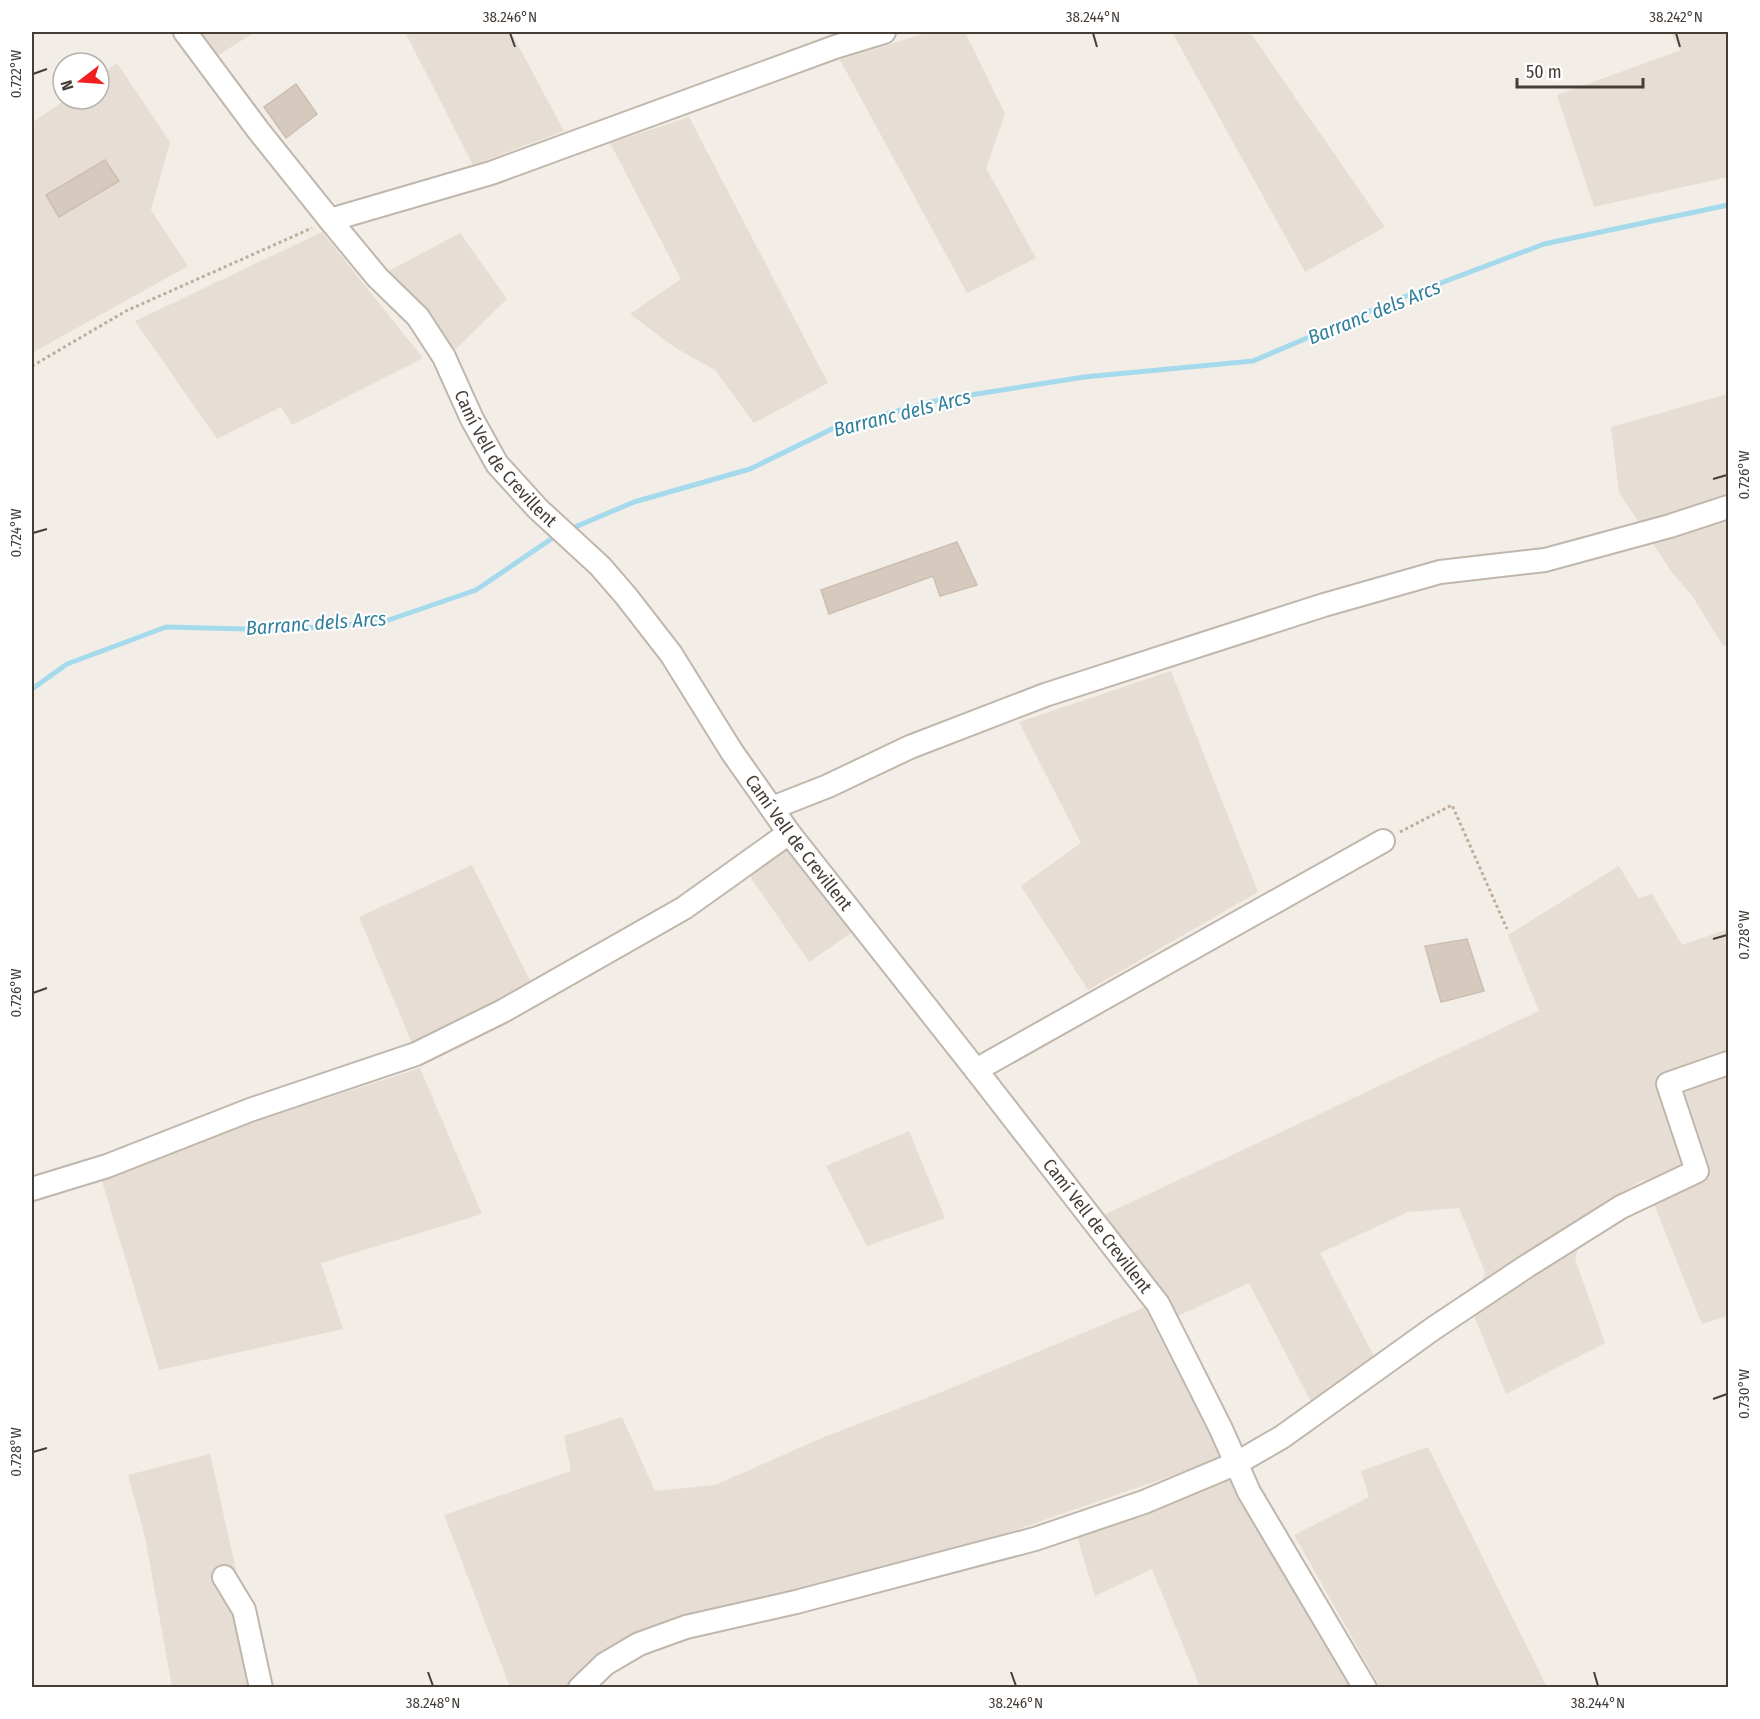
<svg xmlns="http://www.w3.org/2000/svg" width="1760" height="1719" font-family="'Fira Sans Condensed',sans-serif">
<style>
.residential{fill:#e6ded4}
.lines{fill:none;stroke-linecap:round;stroke-linejoin:round}
.stream{stroke:#a5daed;stroke-width:5}
.building{fill:#d6cabf;stroke:#cebeb0;stroke-width:1.5}
.minor-casing{stroke:#c0b6ac;stroke-width:26}
.path{stroke:#bfad9b;stroke-width:3;stroke-dasharray:3 3;stroke-linecap:butt}
.minor{stroke:#fff;stroke-width:22}
.ticks{fill:none;stroke:#453d36;stroke-width:2}
.labels{text-anchor:middle;stroke-width:4.5;stroke-linejoin:round;paint-order:stroke}
.street-label{font-size:18px;fill:#453d36;stroke:#fff}
.water-label{font-size:20px;font-style:italic;fill:#307f9c;stroke:#fff}
.neatline{fill:none;stroke:#453d36;stroke-width:2}
.ticks-label{font-size:15px;text-anchor:middle;fill:#453d36}
</style>
<rect width="100%" height="100%" fill="#f2ede6"/>
<g class="residential">
<path d="M200,32H255L217,56Z"/>
<path d="M405,32H511L564,131L473,165Z"/>
<path d="M929,32H965L1005,114L986,168L1036,258L967,293L840,60Z"/>
<path d="M1172,32H1250L1385,227L1305,272Z"/>
<path d="M1670,32H1728V177L1594,207L1557,95L1681,50Z"/>
<path d="M117,63L170,142L151,210L188,266L32,353V123L66,99H99V76Z"/>
<path d="M689,117L828,383L754,423L715,370L674,347L630,314L681,279L610,143Z"/>
<path d="M322,232L423,358L292,425L281,407L217,439L135,321Z"/>
<path d="M460,233L507,299L453,352L387,272Z"/>
<path d="M1728,394V645L1723,646L1693,597L1671,571L1619,492L1611,427Z"/>
<path d="M1171,671L1258,892L1088,990L1021,886L1081,843L1019,722Z"/>
<path d="M788,847L854,931L809,962L749,875Z"/>
<path d="M472,865L532,984L412,1043L359,917Z"/>
<path d="M1619,866L1638,898L1652,894L1682,945L1728,929V1316L1702,1324L1644,1179L1588,1214L1575,1259L1605,1343L1506,1394L1473,1313L1485,1272L1459,1208L1408,1212L1320,1253L1374,1356L1312,1404L1249,1283L1178,1316L1104,1215L1539,1011L1508,935Z"/>
<path d="M420,1068L482,1214L321,1263L343,1329L159,1370L101,1178L266,1118Z"/>
<path d="M909,1131L945,1218L867,1246L826,1166Z"/>
<path d="M1145,1307L1223,1458L1001,1535L770,1596L617,1643L566,1687H510L444,1515L571,1471L564,1436L622,1417L655,1491L715,1485L824,1437L944,1391Z"/>
<path d="M1428,1447L1547,1687H1380L1294,1535L1369,1497L1361,1471Z"/>
<path d="M210,1454L241,1592L228,1598L249,1687H172L145,1537L128,1475Z"/>
<path d="M1232,1473L1352,1683L1343,1688L1200,1687L1152,1569L1095,1596L1075,1530Z"/>
</g>
<g class="lines">
<g class="stream">
<path d="M568,530L634,502L750,469L834,428L939,400L1084,377L1253,361L1401,298L1544,244L1728,205"/>
<path d="M32,689L67,664L166,627L280,630L383,622L476,590L557,535"/>
</g>
</g>
<g class="building">
<path d="M296,84L317,114L286,138L264,107Z"/>
<path d="M105,160L119,181L59,217L46,195Z"/>
<path d="M957,542L977,585L940,596L933,576L829,614L821,590Z"/>
<path d="M1467,939L1484,991L1441,1002L1425,946Z"/>
</g>
<g class="lines">
<defs>
<g id="minor">
<path id="s1" d="M185,32L258,130L330,220L377,277L418,317L444,357L472,419L497,464L538,509L600,566L626,596L671,654L732,752L789,833L976,1070L1158,1304L1221,1429L1249,1492L1365,1688"/>
<path d="M330,220L491,173L835,47L884,32"/>
<path d="M772,808L828,786L910,747L1045,695L1324,605L1440,572L1545,560L1670,526L1728,507"/>
<path d="M976,1070L1383,841"/>
<path d="M32,1189L107,1166L250,1110L416,1054L503,1011L684,908L789,833"/>
<path d="M224,1577L244,1610L261,1688"/>
<path d="M580,1688L605,1664L639,1644L686,1627L796,1602L1035,1539L1144,1502L1237,1463L1282,1437L1434,1328L1527,1266L1621,1207L1697,1171L1668,1084L1728,1063"/>
</g>
</defs>
<use href="#minor" class="minor-casing"/>
<g class="path">
<path d="M32,366L126,311L312,228"/>
<path d="M1400,832L1452,805L1507,929"/>
</g>
<use href="#minor" class="minor"/>
</g>
<path class="ticks" d="M510,33L515,47M1093,33L1097,47M1676,33L1680,47M33,74L47,69M1713,479L1727,475M33,533L47,529M1713,939L1727,935M33,993L47,988M1713,1399L1727,1394M33,1452L47,1448M428,1672L433,1686M1011,1672L1016,1686M1594,1672L1598,1686"/>
<g class="labels">
<g class="street-label">
<text dy="6" stroke="none"><textPath href="#s1" startOffset="536">Camí Vell de Crevillent</textPath></text>
<text dy="6" stroke="none"><textPath href="#s1" startOffset="1022">Camí Vell de Crevillent</textPath></text>
<text dy="6" stroke="none"><textPath href="#s1" startOffset="1508">Camí Vell de Crevillent</textPath></text>
</g>
<g class="water-label">
<text transform="translate(1374 312) rotate(-22)" y="7">Barranc dels Arcs</text>
<text transform="translate(902 413) rotate(-14)" y="7">Barranc dels Arcs</text>
<text transform="translate(316 623) rotate(-4)" y="7">Barranc dels Arcs</text>
</g>
</g>
<rect width="1760" height="1719" fill="none" stroke="#ffffff" stroke-width="66"/>
<g transform="translate(81 81) rotate(253)"><circle r="28" fill="#ffffff" stroke="#b5b1af" stroke-width="1.5"/>
<path d="M0-4.5L10 22L0 15L-10 22Z" fill="#f11f1f"/>
<text y="-9" font-size="16" font-weight="bold" text-anchor="middle" fill="#453d36">N</text>
</g>
<path d="M1517 78v9h126v-9" fill="none" stroke="#453d36" stroke-width="3"/>
<text x="1526" y="78" font-size="18" fill="#453d36" stroke="#ffffff" stroke-width="4.5" paint-order="stroke">50 m</text>
<rect x="33" y="33" width="1694" height="1653" class="neatline"/>
<g class="ticks-label">
<text x="510" y="22">38.246°N</text>
<text x="1093" y="22">38.244°N</text>
<text x="1676" y="22">38.242°N</text>
<text transform="translate(16 74) rotate(-90)" y="5">0.722°W</text>
<text transform="translate(1744 475) rotate(-90)" y="5">0.726°W</text>
<text transform="translate(16 533) rotate(-90)" y="5">0.724°W</text>
<text transform="translate(1744 935) rotate(-90)" y="5">0.728°W</text>
<text transform="translate(16 993) rotate(-90)" y="5">0.726°W</text>
<text transform="translate(1744 1394) rotate(-90)" y="5">0.730°W</text>
<text transform="translate(16 1452) rotate(-90)" y="5">0.728°W</text>
<text x="433" y="1708">38.248°N</text>
<text x="1016" y="1708">38.246°N</text>
<text x="1598" y="1708">38.244°N</text>
</g>
</svg>
